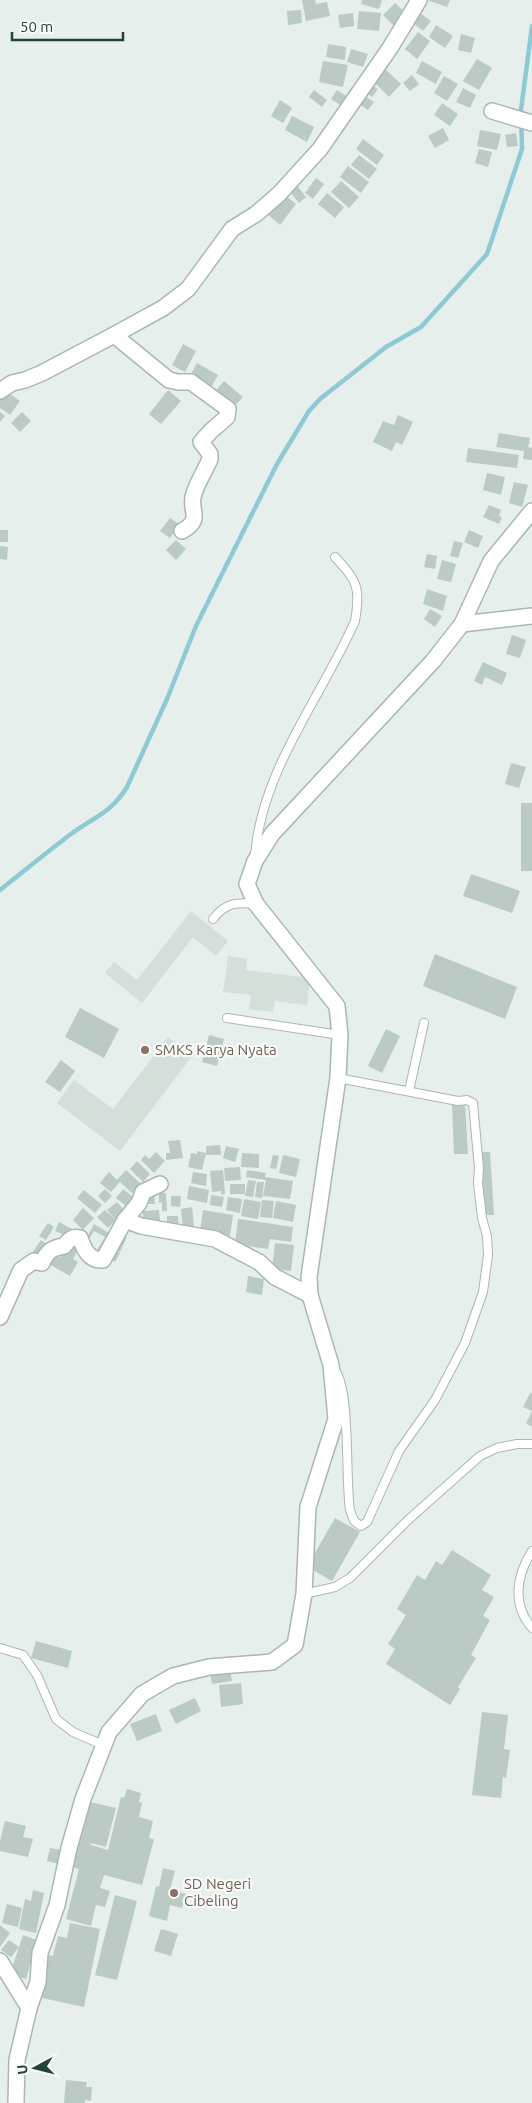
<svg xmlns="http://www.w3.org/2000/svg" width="532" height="2103" font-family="Ubuntu,sans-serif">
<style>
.built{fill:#d4dfda}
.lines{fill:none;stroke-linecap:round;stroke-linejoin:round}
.stream{stroke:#8ec9d4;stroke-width:4.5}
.building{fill:#bbcac4}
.service-casing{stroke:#a8b8b2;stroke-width:10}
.minor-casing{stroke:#a8b8b2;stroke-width:18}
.service{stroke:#fff;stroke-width:8}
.minor{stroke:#fff;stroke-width:15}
.education-dot{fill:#8d6e63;stroke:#f7fbf9;stroke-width:2}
.labels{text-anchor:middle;stroke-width:4.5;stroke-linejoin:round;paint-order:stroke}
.education-label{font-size:15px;fill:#785e54;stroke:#f7fbf9;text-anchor:start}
</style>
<rect width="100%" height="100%" fill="#e6efeb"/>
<g class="built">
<path d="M191,911L228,941L216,956L193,937L142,1003L105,973L114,962L137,980Z"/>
<path d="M228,956L247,959L246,970L310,978L307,1005L275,1001L273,1012L249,1009L251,995L223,992Z"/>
<path d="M168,1037L192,1056L120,1151L57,1103L74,1080L113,1109Z"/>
</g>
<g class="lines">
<path class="stream" d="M0,890C24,871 47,852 71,834C94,817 111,813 127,787L167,699L196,626L277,464L309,411L320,399L386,347L421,327L487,254L522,149L521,110L532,26"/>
</g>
<g class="building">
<path d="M302,0H315L316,4L327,2L330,16L306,21Z"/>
<path d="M362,0H382L379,9L361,4Z"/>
<path d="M427,0H450L447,7Z"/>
<path d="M395,3L407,14L395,27L383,15Z"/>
<path d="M301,10L302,23L288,25L287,11Z"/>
<path d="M359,11L381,13L379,31L357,29Z"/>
<path d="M353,13L354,26L340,28L338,15Z"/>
<path d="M420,13L431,21L423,31L413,23Z"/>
<path d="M436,25L453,36L445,48L429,37Z"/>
<path d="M418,32L430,41L417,59L405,49Z"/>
<path d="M461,34L475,38L471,53L458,50Z"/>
<path d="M328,44L346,47L345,60L326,57Z"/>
<path d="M351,49L368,54L363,67L347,62Z"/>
<path d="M477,59L492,68L479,90L463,81Z"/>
<path d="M323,61L348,65L343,87L319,82Z"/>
<path d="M422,61L442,72L436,84L416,73Z"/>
<path d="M383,67L401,84L389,97L371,79Z"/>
<path d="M412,75L419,84L410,91L403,83Z"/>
<path d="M444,76L458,84L447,101L434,93Z"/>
<path d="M371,84L378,89L372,97L366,92Z"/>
<path d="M463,88L476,95L470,108L456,102Z"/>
<path d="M314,90L327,100L322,107L309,97Z"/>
<path d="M337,90L346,96L340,105L331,99Z"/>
<path d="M362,94L374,102L368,110L356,102Z"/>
<path d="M280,100L292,108L283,123L271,116Z"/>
<path d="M442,103L458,114L450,126L434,115Z"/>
<path d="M292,116L314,127L307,142L285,130Z"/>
<path d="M443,128L449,140L435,148L428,136Z"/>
<path d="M480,130L501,134L497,150L477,146Z"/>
<path d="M516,133L518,146L507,147L505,135Z"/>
<path d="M363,139L384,155L377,165L356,149Z"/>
<path d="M479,149L492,152L488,167L475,163Z"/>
<path d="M359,155L377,169L369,179L351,165Z"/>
<path d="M348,166L369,182L361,193L340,177Z"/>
<path d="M316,178L324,184L313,199L305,193Z"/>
<path d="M341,181L359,197L349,208L331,192Z"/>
<path d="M294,182L306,197L299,203L287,188Z"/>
<path d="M327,193L344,207L335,218L318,204Z"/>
<path d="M283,194L296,204L280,225L267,214Z"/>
<path d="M183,344L196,351L185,372L172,365Z"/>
<path d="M197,363L218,375L210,389L189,378Z"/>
<path d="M224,381L243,397L232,409L214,393Z"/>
<path d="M168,390L181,401L161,424L149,414Z"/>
<path d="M6,391L20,401L10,415L0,408V400Z"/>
<path d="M0,412L5,416L0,422Z"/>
<path d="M22,412L31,421L20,432L11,423Z"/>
<path d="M398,415L413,422L402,445L396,442L392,451L373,442L383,421L394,425Z"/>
<path d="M499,433L530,438L528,447L532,448V460L523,459L524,451L496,447Z"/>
<path d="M468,448L519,455L517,468L466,462Z"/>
<path d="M487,473L505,477L501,495L483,490Z"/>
<path d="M514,482L528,485L522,507L509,503Z"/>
<path d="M489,505L501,510L499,516L502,517L499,524L483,517Z"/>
<path d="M170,518L180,525L170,538L160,531Z"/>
<rect x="0" y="530" width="8" height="12"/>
<path d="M469,530L483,536L478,548L464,542Z"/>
<path d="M176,540L186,549L176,560L166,550Z"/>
<path d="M454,541L463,543L458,558L450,556Z"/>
<path d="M0,546L8,547L7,560L0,559Z"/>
<path d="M427,554L437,556L435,569L424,567Z"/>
<path d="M442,560L456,564L451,582L437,579Z"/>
<path d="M427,589L447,596L443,611L423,604Z"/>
<path d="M430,609L442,616L435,627L424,619Z"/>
<path d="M512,635L526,640L520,658L506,654Z"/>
<path d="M483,662L507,673L502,685L485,677L482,685L474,681Z"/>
<path d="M511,763L526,767L519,788L505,784Z"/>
<rect x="521" y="803" width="11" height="68"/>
<path d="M471,874L520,891L512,913L463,896Z"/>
<path d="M435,954L517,987L505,1019L423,986Z"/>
<path d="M80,1008L119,1029L104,1058L65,1037Z"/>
<path d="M386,1029L400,1036L382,1073L368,1066Z"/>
<path d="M209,1035L224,1039L217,1066L202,1062Z"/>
<path d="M61,1060L75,1071L60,1092L45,1082Z"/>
<path d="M465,1103L468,1154H454L452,1104Z"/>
<path d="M180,1140L183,1158L166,1160V1153H170L168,1141Z"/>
<path d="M220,1145L221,1155H206V1146Z"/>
<path d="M226,1146L239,1149L235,1162L223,1158Z"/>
<path d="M197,1151L206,1153L202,1170L188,1167L191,1153L197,1154Z"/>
<path d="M156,1152L165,1161L154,1173L141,1160L145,1155L149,1159Z"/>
<path d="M480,1152H490L494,1215H483Z"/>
<path d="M242,1153L259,1154V1168L241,1167Z"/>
<path d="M273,1155L279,1156L276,1169L270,1168Z"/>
<path d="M283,1155L300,1159L296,1177L279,1173Z"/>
<path d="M137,1161L150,1174L143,1182L130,1169Z"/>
<path d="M240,1167L241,1180L225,1181L224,1168Z"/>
<path d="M126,1170L141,1184L132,1193L120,1182L111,1192L100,1183L109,1172L117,1180Z"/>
<path d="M223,1170L225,1194L221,1195V1191L212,1192L210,1171Z"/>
<path d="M247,1170L266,1173L265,1177L293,1181L290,1199L263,1196L266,1180L246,1177Z"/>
<path d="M193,1172L207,1174L206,1186L191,1183Z"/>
<path d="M248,1180L256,1181L253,1197L245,1196Z"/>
<path d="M257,1182H264L262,1198L255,1197Z"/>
<rect x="230" y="1184" width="15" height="10"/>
<path d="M189,1186L209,1190L207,1203L187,1199Z"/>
<path d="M105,1189L112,1196L105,1203L98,1196Z"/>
<path d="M123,1189L133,1197L126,1206L116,1198Z"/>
<path d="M84,1190L102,1205L95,1213L77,1198Z"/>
<path d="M154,1193L155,1204H145L144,1194Z"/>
<path d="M159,1193H166L167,1211H162V1202L159,1203Z"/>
<path d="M211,1195L224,1197L222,1207L210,1205Z"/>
<path d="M171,1196H181L180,1207L171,1206Z"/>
<path d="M228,1197L242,1199L240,1213L226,1210Z"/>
<path d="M244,1199L261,1202L258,1219L241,1216Z"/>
<path d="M262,1200L274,1201L272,1218L260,1217Z"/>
<path d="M276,1201L296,1205L293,1222L273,1218Z"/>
<path d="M117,1202L125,1211L115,1219L107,1210Z"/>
<path d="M192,1207L194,1227L183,1228L181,1209Z"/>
<path d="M83,1208L94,1218L83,1230L73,1220Z"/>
<path d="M105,1210L116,1220L108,1228L97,1217Z"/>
<path d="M159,1210L160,1221H143V1211Z"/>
<path d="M203,1210L233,1215L230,1236L200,1231Z"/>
<path d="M167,1216H178L179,1227H167Z"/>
<path d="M238,1219L293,1227L291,1242L270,1239L268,1249L235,1244Z"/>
<path d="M59,1222L72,1229L66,1241L60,1238L62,1234L55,1231Z"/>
<path d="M48,1223L54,1227L46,1240L39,1236Z"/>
<path d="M94,1224L112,1235L101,1255L96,1252L105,1237L94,1231L87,1243L85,1241Z"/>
<path d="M120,1234L127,1237L120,1252L113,1249Z"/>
<path d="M41,1240L48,1245L39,1258L32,1253Z"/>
<path d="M70,1241L80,1247L73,1259L78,1262L70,1276L47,1263L53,1252L61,1257Z"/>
<path d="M275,1243L294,1245L291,1271L272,1269Z"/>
<path d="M113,1249L120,1253L115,1262L108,1258Z"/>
<path d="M248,1276L264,1279L262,1295L246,1292Z"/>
<path d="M530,1393L532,1394V1427L526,1423L532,1411L523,1407Z"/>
<path d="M335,1518L360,1532L332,1581L307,1567Z"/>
<path d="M452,1550L491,1575L482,1590L494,1597L483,1616L490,1620L471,1655L476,1658L458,1687L460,1689L450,1705L386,1664L395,1649L388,1644L406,1615L397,1609L417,1575L425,1580L436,1561L442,1565Z"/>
<path d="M36,1641L72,1651L68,1668L31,1658Z"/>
<path d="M230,1669L232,1681L212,1684L210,1673Z"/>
<path d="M241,1683L243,1704L221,1707L219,1685Z"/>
<path d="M195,1698L201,1711L176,1724L169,1710Z"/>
<path d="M482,1712L508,1715L504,1749L510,1750L506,1778L503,1777L501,1798L472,1795Z"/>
<path d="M156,1714L162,1731L137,1741L130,1724Z"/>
<path d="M127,1789L141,1793L139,1802L142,1803L139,1817L153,1821L149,1838L154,1839L142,1885L104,1875L100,1888L110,1891L105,1907L96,1905L91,1926L66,1919L79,1869L69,1866L85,1801L116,1808L106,1847L91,1843V1845L108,1850L121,1797L124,1798Z"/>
<path d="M5,1821L26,1826L23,1837L33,1839L28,1857L0,1851V1841Z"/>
<path d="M50,1848L62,1850L59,1864L47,1861Z"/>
<path d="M163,1868L175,1871L170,1890L186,1894L182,1908L170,1905L167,1921L149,1916L156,1886L159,1887Z"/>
<path d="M33,1890L44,1893L36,1933L19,1929L25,1899L31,1901Z"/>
<path d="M115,1895L137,1901L117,1980L95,1975Z"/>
<path d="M7,1904L22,1908L18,1927L2,1923Z"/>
<path d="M70,1923L100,1929L84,2007L42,1998L48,1970L41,1969L44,1954L53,1956L58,1936L67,1938Z"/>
<path d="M0,1925L10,1933L0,1947Z"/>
<path d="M161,1929L178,1934L171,1956L154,1951Z"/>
<path d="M23,1935L42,1942L32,1958L26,1979L10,1974Z"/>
<path d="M9,1940L19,1947L11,1957L1,1950Z"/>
<path d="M66,2080L87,2082L86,2087H92L91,2101L85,2100V2103H64Z"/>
</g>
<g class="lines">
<defs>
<g id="service">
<path d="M255,854C263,768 321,698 355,621C361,587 357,581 335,557"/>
<path d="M213,919C225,903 236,902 256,904"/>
<path d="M227,1018L340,1035"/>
<path d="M409,1091L424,1023"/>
<path d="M335,1370C351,1392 345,1478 350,1510L354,1521L361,1526L367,1522L399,1451L435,1400L465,1343L483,1292L488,1255L487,1236L482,1218L478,1183L479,1168L473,1103L467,1100L458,1101L338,1078"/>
<path d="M532,1551C516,1576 512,1605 532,1628"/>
<path d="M304,1594L335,1587L350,1578L408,1520L480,1456L497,1448L517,1444H532"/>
<path d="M0,1648L23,1655L37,1675L56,1719L73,1732L103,1745"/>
</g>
<g id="minor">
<path d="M492,111L532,123"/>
<path d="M114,335L169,380L178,382H191L228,409L227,417L211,431L201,442L210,454V459C205,471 196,484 193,497C190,512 203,519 182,531"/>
<path d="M0,391L12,383L25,380L42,373L114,335L163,308L188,289L232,229L256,214L279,194L320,149L390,48L419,0"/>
<path d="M462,624L532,616"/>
<path d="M125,1220L139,1203L143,1192L160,1184"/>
<path d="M0,1317L21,1270L34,1261L42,1263C47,1251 52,1248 64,1246C69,1240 72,1236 80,1238C84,1249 89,1261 103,1260L125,1220L141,1226L215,1239L259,1262L275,1277L310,1295"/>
<path d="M0,1961L29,2008L17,2060L16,2103"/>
<path d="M29,2008L38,1982L40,1953L57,1905L69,1848L83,1799L109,1732L142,1694L173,1676L209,1667L272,1662L295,1645L304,1594L308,1507L336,1419L331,1365L310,1295L309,1277L338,1078L340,1035L337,1006L256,904L247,884L255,861L272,834L433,661L462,624L491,561L532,511"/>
</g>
</defs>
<use href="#service" class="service-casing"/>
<use href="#minor" class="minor-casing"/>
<use href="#service" class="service"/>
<use href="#minor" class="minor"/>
</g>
<g class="education-dot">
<circle cx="145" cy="1050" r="5"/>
<circle cx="174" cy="1893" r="5"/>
</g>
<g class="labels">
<g class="education-label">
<text x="155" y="1055">SMKS Karya Nyata</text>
<text x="184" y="1889">SD Negeri<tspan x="184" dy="17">Cibeling</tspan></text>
</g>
</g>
<g transform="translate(35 2068) rotate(263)" stroke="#f7fbf9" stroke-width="4" paint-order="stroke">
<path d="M0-4L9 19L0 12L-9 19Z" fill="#24423a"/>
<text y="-8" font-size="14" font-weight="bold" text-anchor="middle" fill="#24423a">U</text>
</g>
<path d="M12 32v8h111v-8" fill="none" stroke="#24423a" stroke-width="2.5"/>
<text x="20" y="32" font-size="15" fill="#24423a" stroke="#f7fbf9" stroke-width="4" paint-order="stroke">50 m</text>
</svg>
